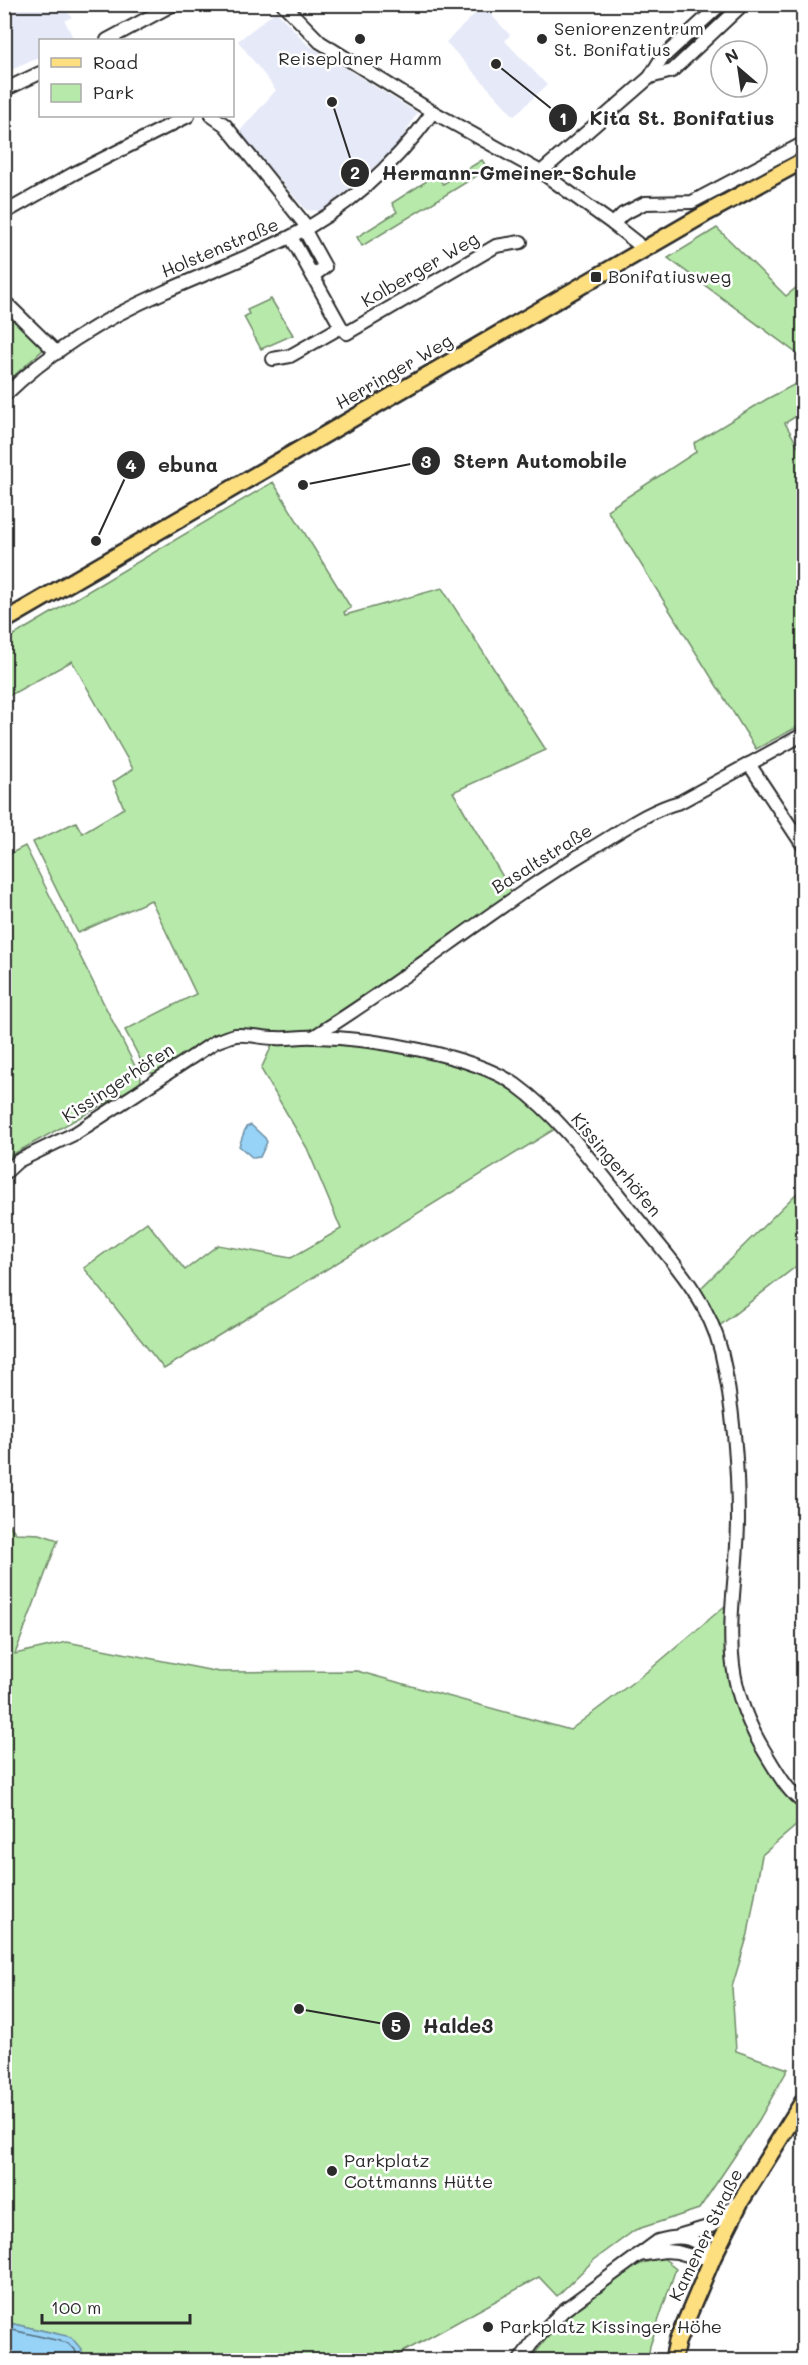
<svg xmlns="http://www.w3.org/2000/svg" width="808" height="2365" font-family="Mali,sans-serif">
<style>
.built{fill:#e6e9f8}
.green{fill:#b7eaaa;stroke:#718a6a;stroke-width:1.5}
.water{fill:#97d2f7;stroke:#6c8fa5;stroke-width:1.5}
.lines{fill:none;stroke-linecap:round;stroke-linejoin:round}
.shore{stroke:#566e7d;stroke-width:1.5}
.minor-casing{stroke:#2b2b2b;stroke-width:16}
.major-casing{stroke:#2b2b2b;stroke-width:20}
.minor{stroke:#fff;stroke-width:12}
.major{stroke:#fedf80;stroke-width:15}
.poi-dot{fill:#2b2b2b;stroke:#fff;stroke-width:2}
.labels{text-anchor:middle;stroke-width:5;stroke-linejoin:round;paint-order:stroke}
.poi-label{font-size:18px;fill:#2b2b2b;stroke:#fff;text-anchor:start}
.street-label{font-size:18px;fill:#2b2b2b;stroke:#fff}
.leader{fill:none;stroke:#2b2b2b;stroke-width:2}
.callout-dot{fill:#2b2b2b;stroke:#fff;stroke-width:2}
.mark-label{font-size:18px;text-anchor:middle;font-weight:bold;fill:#fff}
.callout-label{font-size:20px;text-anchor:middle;font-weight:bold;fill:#2b2b2b;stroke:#fff;stroke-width:5;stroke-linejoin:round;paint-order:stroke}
</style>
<rect width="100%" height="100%" fill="#fff"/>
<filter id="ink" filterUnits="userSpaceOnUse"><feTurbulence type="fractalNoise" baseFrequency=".0167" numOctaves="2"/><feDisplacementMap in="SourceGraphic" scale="12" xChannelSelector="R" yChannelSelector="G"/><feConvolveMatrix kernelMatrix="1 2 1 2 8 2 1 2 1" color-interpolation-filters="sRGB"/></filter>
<g filter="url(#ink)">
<g class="built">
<path d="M4,5H60L72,17L65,21L74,40H40V57L9,71L5,61Z"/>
<path d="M483,6L510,35L505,41L547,85L514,116L446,42Z"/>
<path d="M276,11L307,44L417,113L400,142L362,179L321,211L306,210L239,132L276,90L238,41Z"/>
</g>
<g class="green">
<path d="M482,160L488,169L362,246L357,237L397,212L392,203L436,175L443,184Z"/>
<path d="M717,228L786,296L803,282V358L668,258Z"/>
<path d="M271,299L293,335L261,349L244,317L249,314L247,310Z"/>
<path d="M4,310L45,348L6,383L4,381Z"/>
<path d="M803,380V412L785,423L803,455V724L756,749L607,510L696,452L694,443L767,399Z"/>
<path d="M273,482L351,608L344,612L345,615L442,588L546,750L453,792L513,894L431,952L312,1030L276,1034L233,1031L215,1034L159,1074L147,1072L125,1030L196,994L151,900L78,933L33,842L76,822L82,833L124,808L113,782L133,769L72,661L5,698L4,641Z"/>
<path d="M25,846L141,1078L140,1084L8,1157L4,1150V857Z"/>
<path d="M275,1039L409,1049L499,1075L560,1126L164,1369L84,1268L147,1222L185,1270L218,1245L291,1258L341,1229L307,1148L261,1069Z"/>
<path d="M803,1187V1261L714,1330L696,1293Z"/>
<path d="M5,1520L16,1533L40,1534L58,1540L15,1654L67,1642L219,1672L357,1671L570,1730L653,1667L726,1605L727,1664L772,1773L794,1803L803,1809L804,1819L762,1855L748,1934L732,1987L736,2051L788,2069L759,2120L699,2209L635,2230L594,2260L557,2296L539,2277L394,2357L401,2360H77L58,2334L5,2322Z"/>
<path d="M662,2257L676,2268L650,2346L648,2360H530L547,2338L574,2310L635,2266Z"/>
<path d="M4,2353L61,2360H5Z"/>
</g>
<g class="water">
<path d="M251,1125L265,1138L267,1142L260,1157L253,1158L239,1146L246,1127Z"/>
<path d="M5,2322L71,2337L82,2350V2356L77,2360L5,2353Z"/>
</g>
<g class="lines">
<path class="shore" d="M4,2328L68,2343L76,2352L74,2360"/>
<defs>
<g id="minor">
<path d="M283,4L320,42L433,112L541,172L613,224L637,243L643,251"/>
<path d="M721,4L661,59L650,77L672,71L739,8L740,4"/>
<path d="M107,40L174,4"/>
<path d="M4,90L40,73"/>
<path d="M212,116L225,125L307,227"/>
<path d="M541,172L650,77"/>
<path d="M4,213L73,174L188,116"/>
<path d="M613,224L623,214L645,203L692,202L804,143"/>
<path d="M304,229L325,267L313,276"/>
<path d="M291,237L341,327L347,333L496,246L521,242"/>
<path d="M4,301L57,353"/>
<path d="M273,359L290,356L341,327"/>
<path d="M4,396C49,352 107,317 164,292C206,273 250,257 290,237C349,208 395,164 433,112"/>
<path d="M749,764L804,847"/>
<path d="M313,1037C409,978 496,905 592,848C621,831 649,810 680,802L804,734"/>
<path d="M4,1174L18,1161L76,1133L215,1042C221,1040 229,1036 236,1035C249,1034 263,1038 276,1038C289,1039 302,1036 315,1037C369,1038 472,1054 516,1085C564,1120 600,1173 637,1218C670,1259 708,1298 721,1351C733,1401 738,1467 738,1519C738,1567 727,1617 733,1665C737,1698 752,1732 769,1759C779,1775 788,1792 804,1803"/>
<path d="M681,2235L711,2226L737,2203"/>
<path d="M638,2255L665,2251L677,2252L695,2257H713"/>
<path d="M520,2360L534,2340L564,2310L658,2241C684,2233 695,2238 713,2257"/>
</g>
<g id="major">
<path d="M4,621L705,214L804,160"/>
<path d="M673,2360L677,2342L713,2257L741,2201L804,2100"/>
</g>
</defs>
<use href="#minor" class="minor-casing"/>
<use href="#major" class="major-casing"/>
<use href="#minor" class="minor"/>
<use href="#major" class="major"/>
</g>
</g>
<g class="poi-dot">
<circle cx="360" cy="39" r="6"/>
<circle cx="542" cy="39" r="6"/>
<rect x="590" y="271" width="12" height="12" rx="3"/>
<circle cx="332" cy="2171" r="6"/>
<circle cx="488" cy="2327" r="6"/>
</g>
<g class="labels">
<g class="poi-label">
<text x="554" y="35">Seniorenzentrum<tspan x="554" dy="21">St. Bonifatius</tspan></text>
<text x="360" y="65" text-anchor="middle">Reiseplaner Hamm</text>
<text x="608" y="283">Bonifatiusweg</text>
<text x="344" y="2167">Parkplatz<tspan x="344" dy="21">Cottmanns Hütte</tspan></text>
<text x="500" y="2333">Parkplatz Kissinger Höhe</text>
</g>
<g class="street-label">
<text transform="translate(220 248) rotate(-23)" y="6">Holstenstraße</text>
<text transform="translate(420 270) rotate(-30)" y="6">Kolberger Weg</text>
<text transform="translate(394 372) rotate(-30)" y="6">Herringer Weg</text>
<text transform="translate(542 859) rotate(-32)" y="6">Basaltstraße</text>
<text transform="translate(118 1083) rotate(-33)" y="6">Kissingerhöfen</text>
<text transform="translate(616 1165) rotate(50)" y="6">Kissingerhöfen</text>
<text transform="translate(706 2235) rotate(-64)" y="6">Kamener Straße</text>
</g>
</g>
<path class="leader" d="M496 64L563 118M332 102L355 173M303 485L426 461M96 541L131 465M299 2009L396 2026"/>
<g class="callout-dot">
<circle cx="496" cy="64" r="6"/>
<circle cx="332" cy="102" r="6"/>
<circle cx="303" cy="485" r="6"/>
<circle cx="96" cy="541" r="6"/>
<circle cx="299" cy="2009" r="6"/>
<circle cx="563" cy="118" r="15"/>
<circle cx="355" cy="173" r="15"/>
<circle cx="426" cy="461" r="15"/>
<circle cx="131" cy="465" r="15"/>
<circle cx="396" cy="2026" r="15"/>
</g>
<g class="mark-label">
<text x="563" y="125">1</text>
<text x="355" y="179">2</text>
<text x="426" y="468">3</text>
<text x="131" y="472">4</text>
<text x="396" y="2032">5</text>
</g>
<g class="callout-label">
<text x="682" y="125">Kita St. Bonifatius</text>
<text x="509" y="180">Hermann-Gmeiner-Schule</text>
<text x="540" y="468">Stern Automobile</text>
<text x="188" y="472">ebuna</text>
<text x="458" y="2033">Halde3</text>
</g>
<rect width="808" height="2365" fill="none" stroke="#fff" stroke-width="24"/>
<rect x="12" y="12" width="784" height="2341" fill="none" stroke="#2b2b2b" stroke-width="2" filter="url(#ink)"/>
<rect x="39" y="39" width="195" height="78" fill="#ffffff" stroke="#aaaaaa" stroke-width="1.5"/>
<rect x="51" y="58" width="30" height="9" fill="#fedf80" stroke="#aaaaaa" stroke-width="1.5"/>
<text x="93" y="69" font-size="18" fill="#2b2b2b">Road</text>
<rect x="51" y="84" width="30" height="18" fill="#b7eaaa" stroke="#aaaaaa" stroke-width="1.5"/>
<text x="93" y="99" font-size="18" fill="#2b2b2b">Park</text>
<g transform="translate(739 69) rotate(331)"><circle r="28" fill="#ffffff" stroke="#aaaaaa" stroke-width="1.5"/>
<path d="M0-4.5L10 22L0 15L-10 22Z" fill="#2b2b2b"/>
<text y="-9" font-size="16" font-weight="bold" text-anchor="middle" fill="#2b2b2b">N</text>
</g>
<path d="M42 2314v9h148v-9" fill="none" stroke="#2b2b2b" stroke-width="3"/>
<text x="51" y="2314" font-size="18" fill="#2b2b2b" stroke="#ffffff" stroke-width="4.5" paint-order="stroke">100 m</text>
</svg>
